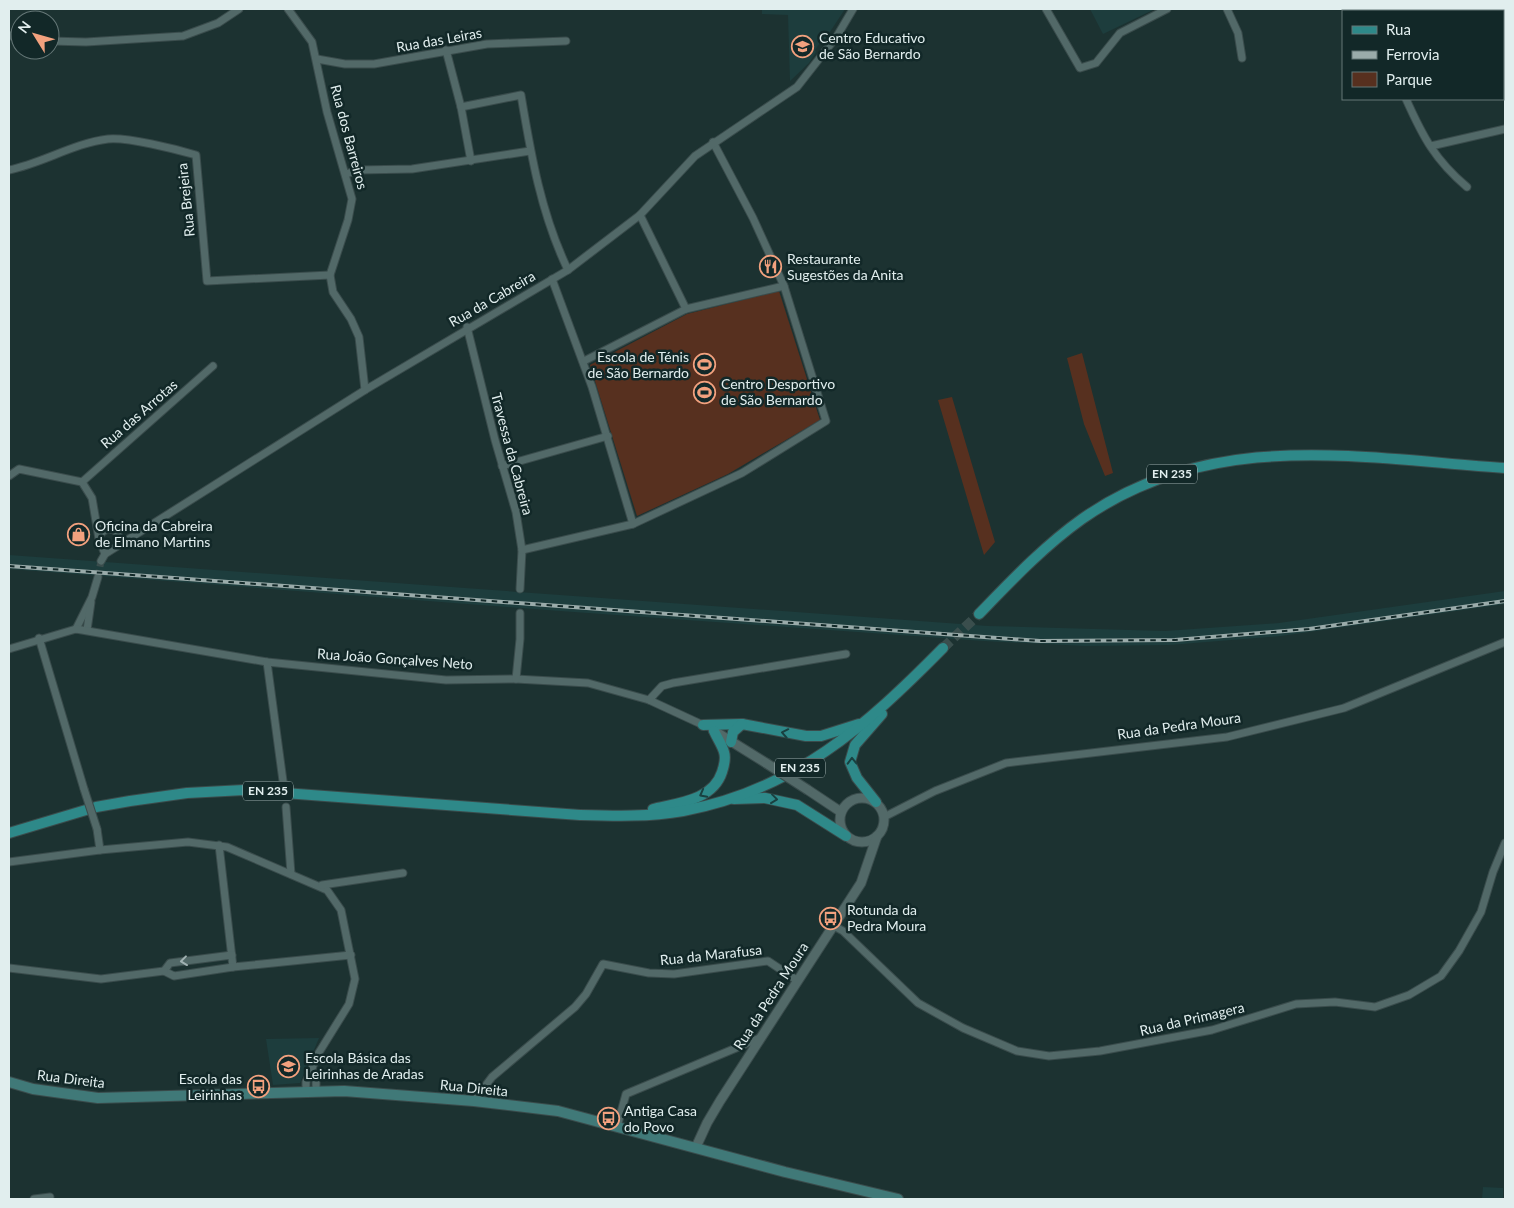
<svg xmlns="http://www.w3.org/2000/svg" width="1514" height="1208" font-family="Lato,sans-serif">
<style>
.built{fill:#1d3d3d}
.green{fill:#57301f}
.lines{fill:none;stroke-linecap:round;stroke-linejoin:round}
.minor-tunnel{stroke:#3a4e4d;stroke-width:7;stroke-dasharray:7 3.5;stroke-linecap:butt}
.primary-tunnel{stroke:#3a4e4d;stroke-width:10;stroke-dasharray:10 5;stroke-linecap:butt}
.minor-casing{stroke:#3a4c4c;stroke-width:9}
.tertiary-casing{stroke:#3a4c4c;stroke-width:11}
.secondary-casing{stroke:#3a4c4c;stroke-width:12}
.primary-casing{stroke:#3a4c4c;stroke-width:12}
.minor{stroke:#526968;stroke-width:7}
.tertiary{stroke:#526968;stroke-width:9}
.secondary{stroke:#407978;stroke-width:10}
.primary{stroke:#2e8989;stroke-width:10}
.rail-casing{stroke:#9aabaa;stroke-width:4}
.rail{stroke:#122828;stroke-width:2;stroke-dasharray:5.5;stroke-linecap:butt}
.minor-bridge-casing{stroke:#3a4c4c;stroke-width:9;stroke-linecap:butt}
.tertiary-bridge-casing{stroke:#3a4c4c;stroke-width:11;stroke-linecap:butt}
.minor-bridge{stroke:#526968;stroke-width:7}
.tertiary-bridge{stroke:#526968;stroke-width:9}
.oneway{stroke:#194040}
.oneway2{stroke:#a1b2b2}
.labels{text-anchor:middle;stroke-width:5;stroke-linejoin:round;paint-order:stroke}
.shield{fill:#122828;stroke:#a3b3b3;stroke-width:1}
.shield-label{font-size:12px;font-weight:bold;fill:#e1eeee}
.poi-label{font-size:14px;fill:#e1eeee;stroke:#122828;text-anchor:start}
.street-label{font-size:14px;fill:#e1eeee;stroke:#122828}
</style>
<rect width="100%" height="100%" fill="#1c3231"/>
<g class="built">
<path d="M762,9H845L824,41L822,40L815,50L816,52L809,63L790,81L788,15L762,14Z"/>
<path d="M1090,9H1155L1103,34Z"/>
<path d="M9,555L988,626L1165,631L1279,623L1505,591V604L1281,636L1169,645L1085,646L984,641L560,611L9,569Z"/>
<path d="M319,1038L300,1083L273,1085L266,1039Z"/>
<path d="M1483,1187L1503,1188V1199H1482Z"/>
</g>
<g class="green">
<path d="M779,291L820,420L728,474L637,516L590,365L687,314Z"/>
<path d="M1082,353L1113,473L1105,476L1084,424L1067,358Z"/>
<path d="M952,397L995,542L984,555L938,400Z"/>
</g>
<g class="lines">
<path class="minor-tunnel" d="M98,577L101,561"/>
<path class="primary-tunnel" d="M943,648L979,614"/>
<defs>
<g id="minor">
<path d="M288,9L312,42L327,112L352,199L348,220L330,275L333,292L351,319L359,337L365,390"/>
<path d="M1046,9L1080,68L1096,63L1120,33L1167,9"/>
<path d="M1227,9L1238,33L1242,58"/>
<path d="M1364,9L1365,11"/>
<path d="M9,35L20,40"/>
<path d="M50,41L86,42L183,36L218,23L239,9"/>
<path d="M446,50L461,107L471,161"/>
<path d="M317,59L345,64H374L487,44L566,41"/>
<path d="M1406,99C1423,137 1435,160 1467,187"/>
<path d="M461,107L521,95C531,155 541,214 568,270"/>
<path d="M1431,146L1505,129"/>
<path d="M9,170C43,163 74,143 108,139C128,137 175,149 196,155L207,281L330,275"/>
<path d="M346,174L358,170L412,169L530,151"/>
<path d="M640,215L686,309"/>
<path d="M552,279L592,387L633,524"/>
<path d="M467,327L495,440L516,512L522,550L520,589"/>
<path d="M584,361L686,309L784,286"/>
<path d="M502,466L608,436"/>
<path d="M9,476L19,469L82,482L92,498L99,539"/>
<path d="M82,482L213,366"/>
<path d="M522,550L633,524L742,473L826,421L784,286L753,218L713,142"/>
<path d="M105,554L99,539C101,530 108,527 116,531L123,544"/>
<path d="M101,561L105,554L365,390L568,270L640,215L695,156L797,87L837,36L853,9"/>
<path d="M76,629L92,597L98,577"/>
<path d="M87,630L91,602"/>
<path d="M39,638L84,789"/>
<path d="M9,649L76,629L267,662L446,680L516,679L588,683L649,700L703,725"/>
<path d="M267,662L283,781"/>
<path d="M516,679L520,639V613"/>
<path d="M649,700L662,686L673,683L846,654"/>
<path d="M286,807L291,874"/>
<path d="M884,817L935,791L1006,763L1227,737L1344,708L1505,642"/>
<path d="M97,829L100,850"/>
<path d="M219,845L233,967"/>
<path d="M9,862L100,850L188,842L227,847L327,890L341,910L355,979L349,1004L318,1054L306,1082V1091"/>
<path d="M322,885L403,873"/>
<path d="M834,926L843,931L918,1003L963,1028L1017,1051L1049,1056L1100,1051L1212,1030L1296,1004L1335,1002L1375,1007L1409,995L1441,976L1459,951L1481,912L1493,872L1505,843"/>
<path d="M232,955L170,963L164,971L174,976L233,967L351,955"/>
<path d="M9,968L101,979L164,971"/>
<path d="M312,1069L316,1082V1091"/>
<path d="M474,1101L492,1077L575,1007L586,994L603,964L649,973L674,974L768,961L798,981"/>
<path d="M617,1127L626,1094L760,1038"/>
<path d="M34,1199L50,1197"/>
</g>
<g id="tertiary">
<path d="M713,730L766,763"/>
<path d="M808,790L841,812"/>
<circle cx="862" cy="820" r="22"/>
<path d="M696,1147L707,1123L720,1101L861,883L877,836"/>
</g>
<path id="secondary" d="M9,1082L33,1089L98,1098L344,1091L474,1101L558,1111L785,1172L898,1199"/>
<g id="primary">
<path d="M979,614C1011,581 1044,546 1082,519C1212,428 1358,458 1505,468"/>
<path d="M703,725L742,724L806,736H821L859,724"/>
<path d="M731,742L733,732L742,724"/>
<path d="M734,799L765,798L797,805L846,836"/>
<path d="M876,802L857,778L850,762L855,745L882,714"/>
<path d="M653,809C679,803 713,800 722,772C724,766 726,758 724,752C722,745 717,738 714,731"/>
<path d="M9,833L96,807L130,801L187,793L244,790L580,815C615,816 649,817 683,811C795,790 866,726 943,648"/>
</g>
</defs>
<use href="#minor" class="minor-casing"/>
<use href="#tertiary" class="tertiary-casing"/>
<use href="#secondary" class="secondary-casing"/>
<use href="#primary" class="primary-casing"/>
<use href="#minor" class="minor"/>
<use href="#tertiary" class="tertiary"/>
<use href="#secondary" class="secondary"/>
<use href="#primary" class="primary"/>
<defs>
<path id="rail" d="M9,566L1040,641L1175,640L1309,629L1505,601"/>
</defs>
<use href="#rail" class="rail-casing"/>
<use href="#rail" class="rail"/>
<defs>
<path id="minor-bridge" d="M84,789L97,829"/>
<path id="tertiary-bridge" d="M766,763L808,790"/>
</defs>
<use href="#minor-bridge" class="minor-bridge-casing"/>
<use href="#tertiary-bridge" class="tertiary-bridge-casing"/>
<use href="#minor-bridge" class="minor-bridge"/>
<use href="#tertiary-bridge" class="tertiary-bridge"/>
</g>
<defs><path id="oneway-chevron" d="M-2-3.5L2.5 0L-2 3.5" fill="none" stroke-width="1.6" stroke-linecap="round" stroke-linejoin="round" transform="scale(1.25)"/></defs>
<g class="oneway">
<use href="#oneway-chevron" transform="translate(785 733) rotate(-169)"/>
<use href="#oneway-chevron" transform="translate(852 761) rotate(-91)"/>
<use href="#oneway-chevron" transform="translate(703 794) rotate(152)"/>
<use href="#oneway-chevron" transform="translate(774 799) rotate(7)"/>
</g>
<use class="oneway2" href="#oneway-chevron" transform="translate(184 961) rotate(173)"/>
<defs>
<symbol id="school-ring" viewBox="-11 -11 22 22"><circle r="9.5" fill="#122828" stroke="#f2a17e" stroke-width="1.5"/><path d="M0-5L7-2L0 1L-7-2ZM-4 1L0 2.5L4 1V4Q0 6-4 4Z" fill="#f2a17e"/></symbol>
<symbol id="restaurant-ring" viewBox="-11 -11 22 22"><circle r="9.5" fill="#122828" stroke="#f2a17e" stroke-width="1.5"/><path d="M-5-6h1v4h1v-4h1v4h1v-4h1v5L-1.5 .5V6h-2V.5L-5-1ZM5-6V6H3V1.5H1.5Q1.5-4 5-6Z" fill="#f2a17e"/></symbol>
<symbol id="stadium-ring" viewBox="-11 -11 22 22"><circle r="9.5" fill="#122828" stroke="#f2a17e" stroke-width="1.5"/><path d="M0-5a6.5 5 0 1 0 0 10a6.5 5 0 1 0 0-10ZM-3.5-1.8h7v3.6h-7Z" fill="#f2a17e"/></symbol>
<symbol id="shop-ring" viewBox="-11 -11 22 22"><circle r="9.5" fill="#122828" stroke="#f2a17e" stroke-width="1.5"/><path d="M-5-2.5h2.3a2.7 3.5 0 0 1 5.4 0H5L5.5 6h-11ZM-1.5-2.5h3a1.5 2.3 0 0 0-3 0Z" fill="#f2a17e"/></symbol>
<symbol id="bus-ring" viewBox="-11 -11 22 22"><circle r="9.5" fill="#122828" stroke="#f2a17e" stroke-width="1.5"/><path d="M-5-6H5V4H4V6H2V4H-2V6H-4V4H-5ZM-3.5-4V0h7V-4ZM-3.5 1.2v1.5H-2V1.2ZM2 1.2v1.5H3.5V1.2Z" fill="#f2a17e"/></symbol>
</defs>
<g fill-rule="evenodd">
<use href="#school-ring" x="790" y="34" width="25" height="25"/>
<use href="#restaurant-ring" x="758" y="254" width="25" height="25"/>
<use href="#stadium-ring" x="692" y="352" width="25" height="25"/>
<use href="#stadium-ring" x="692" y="380" width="25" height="25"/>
<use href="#shop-ring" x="66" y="522" width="25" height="25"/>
<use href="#bus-ring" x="818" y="906" width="25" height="25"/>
<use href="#school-ring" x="276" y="1054" width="25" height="25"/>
<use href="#bus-ring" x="246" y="1074" width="25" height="25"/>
<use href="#bus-ring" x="596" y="1106" width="25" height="25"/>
</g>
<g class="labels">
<g class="shield">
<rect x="1147" y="464.5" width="50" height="19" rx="4"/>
<rect x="775" y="758.5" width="50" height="19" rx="4"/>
<rect x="243" y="781.5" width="50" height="19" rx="4"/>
</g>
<g class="shield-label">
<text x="1172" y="478">EN 235</text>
<text x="800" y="772">EN 235</text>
<text x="268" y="795">EN 235</text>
</g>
<g class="poi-label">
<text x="819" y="43">Centro Educativo<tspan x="819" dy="16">de São Bernardo</tspan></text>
<text x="787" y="264">Restaurante<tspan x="787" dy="16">Sugestões da Anita</tspan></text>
<text x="689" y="362" text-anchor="end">Escola de Ténis<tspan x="689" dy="16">de São Bernardo</tspan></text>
<text x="721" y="389">Centro Desportivo<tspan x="721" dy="16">de São Bernardo</tspan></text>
<text x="95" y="531">Oficina da Cabreira<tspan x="95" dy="16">de Elmano Martins</tspan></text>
<text x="847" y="915">Rotunda da<tspan x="847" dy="16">Pedra Moura</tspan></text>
<text x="305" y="1063">Escola Básica das<tspan x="305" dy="16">Leirinhas de Aradas</tspan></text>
<text x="242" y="1084" text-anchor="end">Escola das<tspan x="242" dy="16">Leirinhas</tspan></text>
<text x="624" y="1116">Antiga Casa<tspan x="624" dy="16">do Povo</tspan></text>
</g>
<g class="street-label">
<text transform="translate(439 40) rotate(-10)" y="5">Rua das Leiras</text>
<text transform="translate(349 137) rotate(75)" y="5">Rua dos Barreiros</text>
<text transform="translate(186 200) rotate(-96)" y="5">Rua Brejeira</text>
<text transform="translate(492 299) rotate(-30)" y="5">Rua da Cabreira</text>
<text transform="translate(139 414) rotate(-41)" y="5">Rua das Arrotas</text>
<text transform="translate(512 454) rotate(75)" y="5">Travessa da Cabreira</text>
<text transform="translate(395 659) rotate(4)" y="5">Rua João Gonçalves Neto</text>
<text transform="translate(1179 726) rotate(-8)" y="5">Rua da Pedra Moura</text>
<text transform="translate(711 955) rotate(-6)" y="5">Rua da Marafusa</text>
<text transform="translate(771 996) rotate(-57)" y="5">Rua da Pedra Moura</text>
<text transform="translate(1192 1019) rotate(-13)" y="5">Rua da Primagera</text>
<text transform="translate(71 1079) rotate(7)" y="5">Rua Direita</text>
<text transform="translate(474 1088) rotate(6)" y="5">Rua Direita</text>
</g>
</g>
<rect width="1514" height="1208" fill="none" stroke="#e1eeee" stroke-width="20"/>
<rect x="1342" y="10" width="162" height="90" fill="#122828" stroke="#657777"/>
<rect x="1352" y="26" width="25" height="8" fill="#2e8989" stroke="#657777"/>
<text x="1386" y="35" font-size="15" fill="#e1eeee">Rua</text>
<rect x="1352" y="51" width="25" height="8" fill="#9aabaa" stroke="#657777"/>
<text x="1386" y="60" font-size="15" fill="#e1eeee">Ferrovia</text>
<rect x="1352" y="72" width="25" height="15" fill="#57301f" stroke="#657777"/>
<text x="1386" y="85" font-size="15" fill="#e1eeee">Parque</text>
<g transform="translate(35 35) rotate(307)"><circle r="24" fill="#122828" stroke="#657777"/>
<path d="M0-4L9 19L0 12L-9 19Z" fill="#f2a17e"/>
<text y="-8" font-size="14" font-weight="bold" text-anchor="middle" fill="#e1eeee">N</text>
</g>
</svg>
